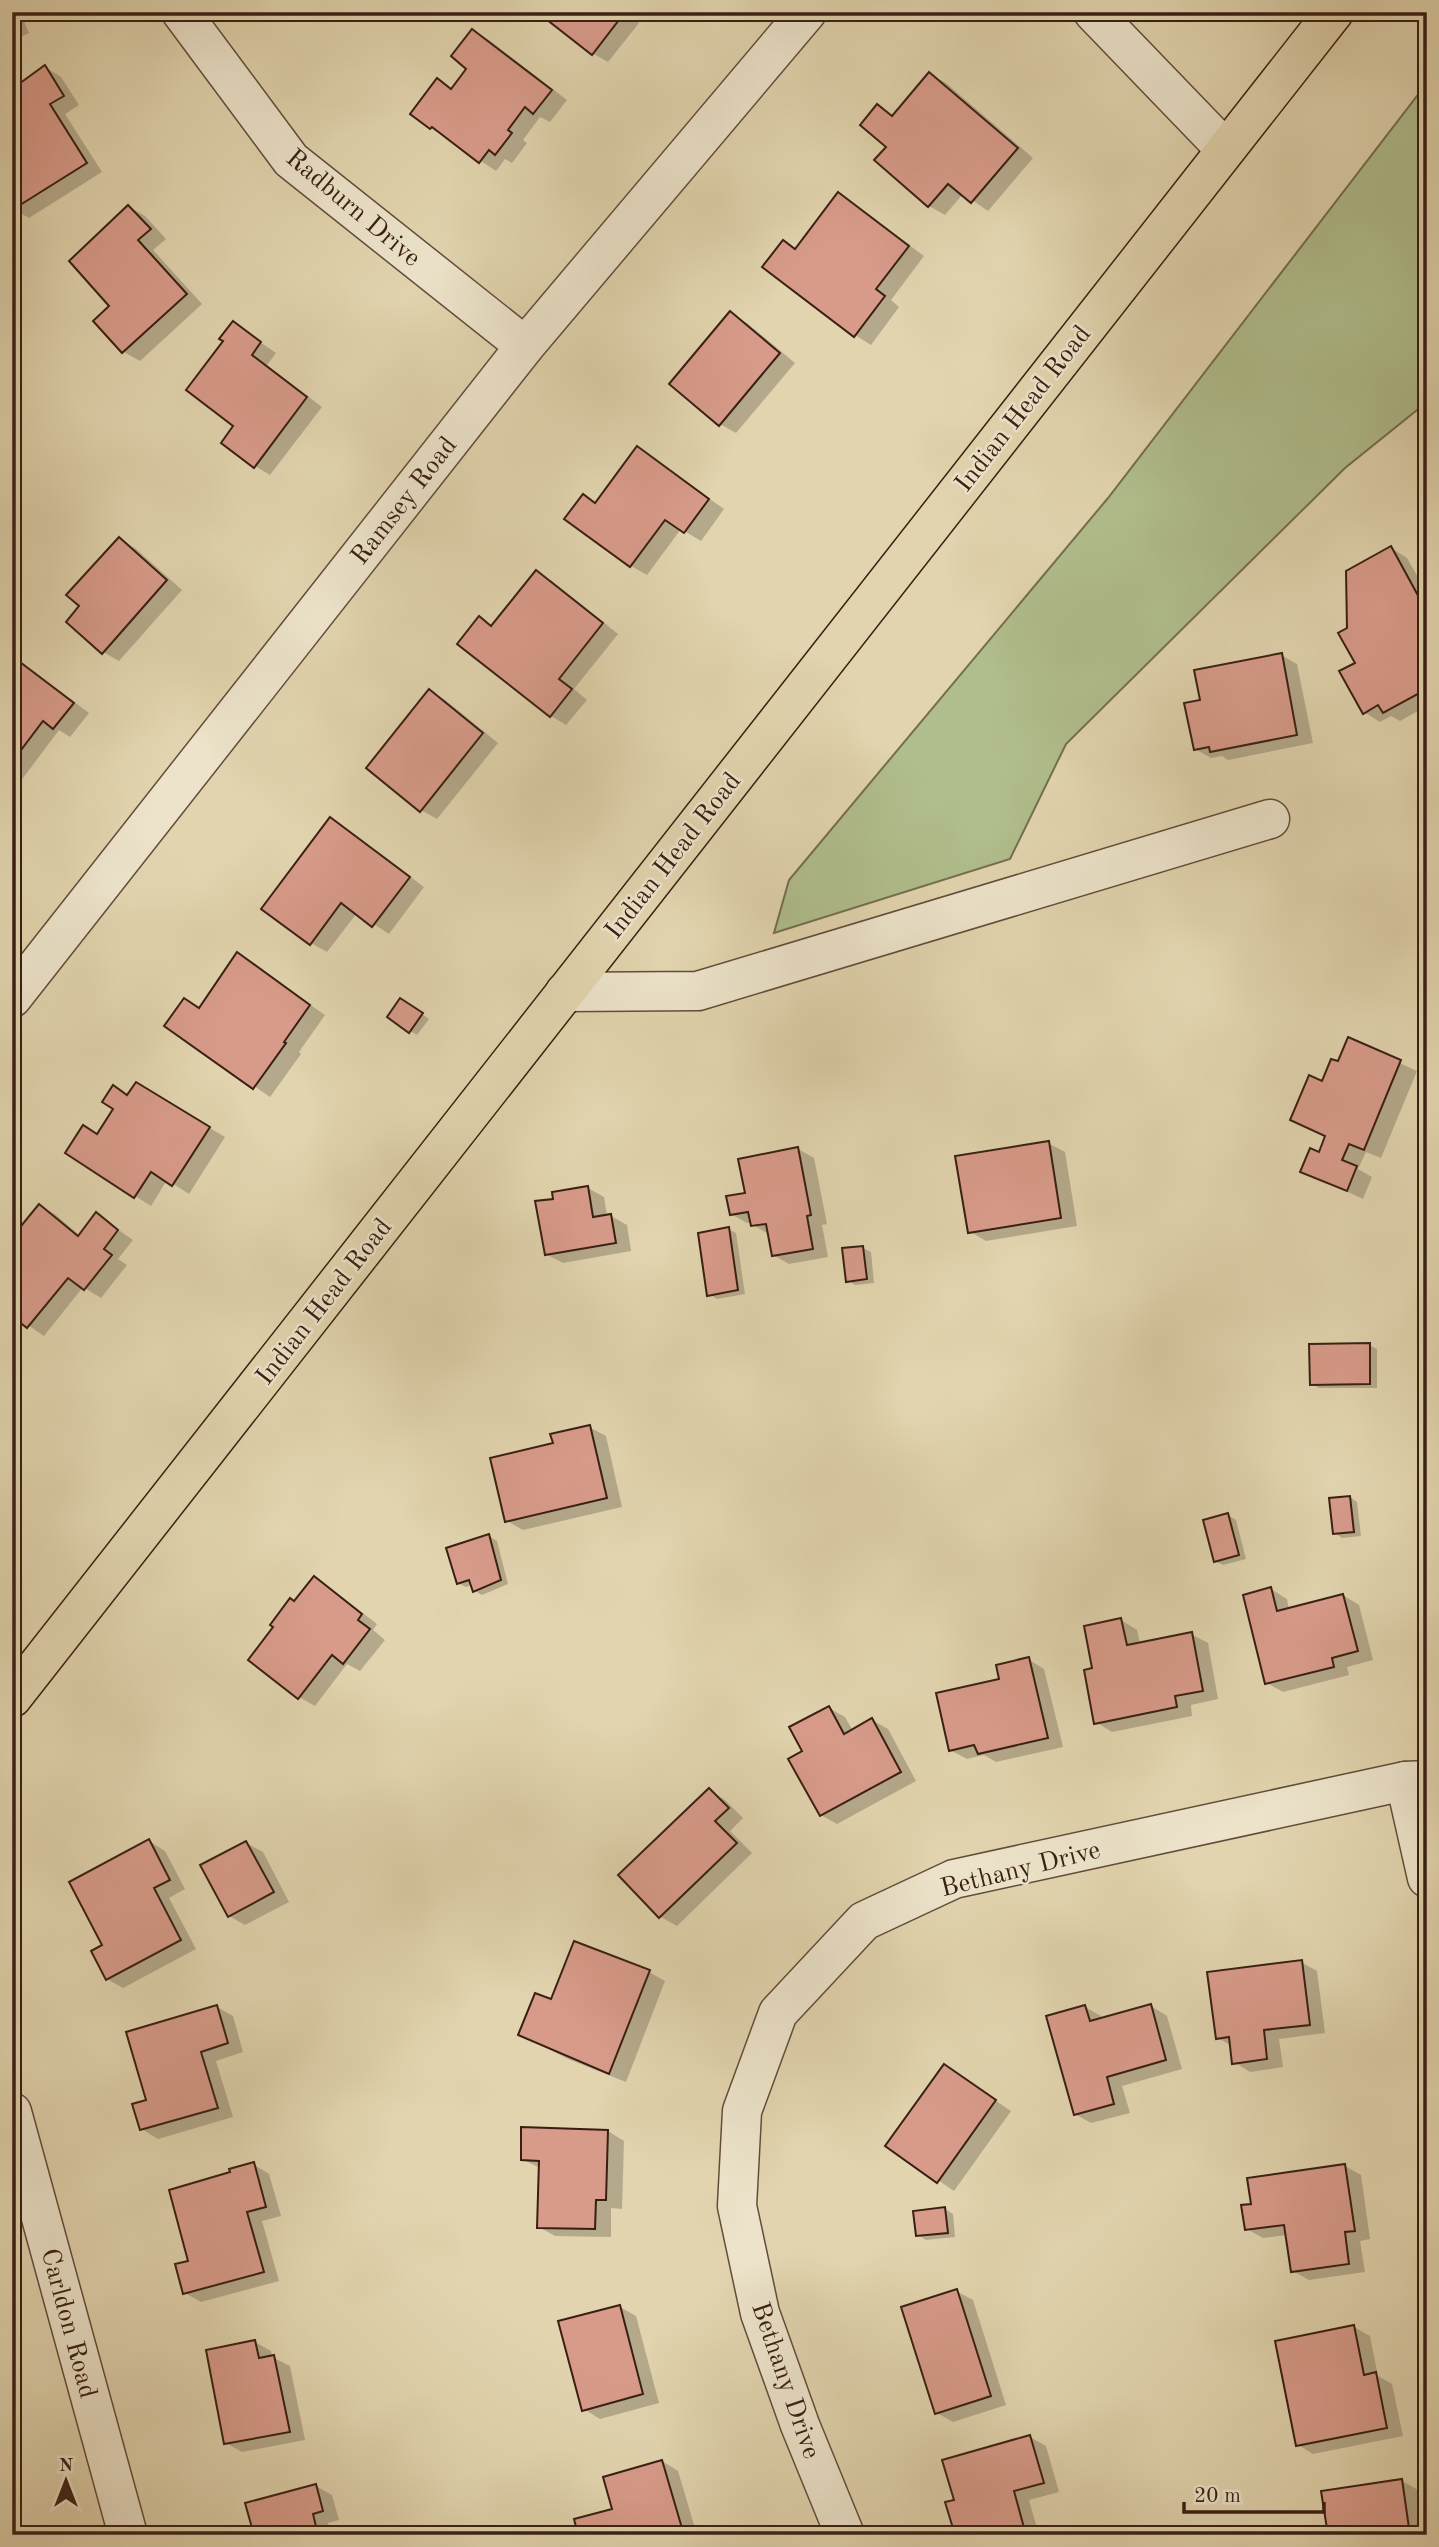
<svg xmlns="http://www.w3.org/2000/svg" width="1439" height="2547" font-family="'Old Standard TT',serif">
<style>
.green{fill:#b0bd8c;stroke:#746e50;stroke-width:2}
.shadow{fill:#0003}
.building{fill:#d89b8a;stroke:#391f13;stroke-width:2}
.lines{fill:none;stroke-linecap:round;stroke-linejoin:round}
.minor-casing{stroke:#634c3a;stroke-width:41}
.major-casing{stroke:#391f13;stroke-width:41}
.minor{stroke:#ece3ca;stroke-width:38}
.major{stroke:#e1d4ae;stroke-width:38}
.labels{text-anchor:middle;stroke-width:5;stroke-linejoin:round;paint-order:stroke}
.street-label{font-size:26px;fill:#391f13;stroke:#ece3ca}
</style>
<rect width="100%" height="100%" fill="#e1d4ae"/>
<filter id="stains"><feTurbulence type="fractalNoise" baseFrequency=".00286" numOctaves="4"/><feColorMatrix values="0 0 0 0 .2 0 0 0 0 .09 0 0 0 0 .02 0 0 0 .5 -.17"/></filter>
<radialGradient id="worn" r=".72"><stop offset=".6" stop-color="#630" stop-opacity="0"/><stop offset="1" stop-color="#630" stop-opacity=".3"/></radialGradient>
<path class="green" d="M1427,83V402L1345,468L1066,744L1010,859L774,933L789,880L1108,498Z"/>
<g class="shadow">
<path d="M12,12H20L29,33L12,41Z"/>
<path d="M540,12H642L636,21L639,23L608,62L592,53Z"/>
<path d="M473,31L489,40L567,100L550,122L540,117L523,140L527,143L512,163L505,159L496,171L431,128L437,80L453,89L469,68Z"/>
<path d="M45,67L61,77L79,105L65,114L102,172L29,218L13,209Z"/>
<path d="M930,74L946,83L1033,158L988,211L963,194L945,215L929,206L877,160L888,147L878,107L894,116Z"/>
<path d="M838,195L854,204L924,256L891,300L899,307L871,345L855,335L783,242L797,250Z"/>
<path d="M129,207L145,216L166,239L153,250L202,304L140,361L124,352L95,321L111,306Z"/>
<path d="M731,314L747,323L795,363L736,433L720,424Z"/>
<path d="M233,323L276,353L267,365L322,407L270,475L255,466L236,425L226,340Z"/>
<path d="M637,448L724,509L701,541L681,529L647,575L631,566L584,496L596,504Z"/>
<path d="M119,539L135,548L182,590L119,661L103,652L82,606Z"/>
<path d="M1391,548L1407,558L1427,593V706L1400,721L1391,716L1380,722L1364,712L1357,664L1349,629Z"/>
<path d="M536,572L552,581L618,634L574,689L587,700L566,725L551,716L480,619L493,626Z"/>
<path d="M12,655L89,713L70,737L59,730L20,782L12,777Z"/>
<path d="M1281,655L1297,664L1313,743L1228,760L1222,756L1211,758L1195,749L1202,701Z"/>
<path d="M429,691L445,700L498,743L437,819L421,810Z"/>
<path d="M330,819L346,829L424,887L389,934L357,913L327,952L311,943Z"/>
<path d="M238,955L325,1015L299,1052L301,1054L270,1097L166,1026L185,1000L200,1009Z"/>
<path d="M408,1004L429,1019L417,1035L410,1031Z"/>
<path d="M1349,1040L1417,1071L1381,1158L1366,1152L1358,1169L1372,1177L1363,1199L1303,1171L1320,1154L1327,1137L1292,1120L1339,1064Z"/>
<path d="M137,1084L225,1137L189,1194L167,1180L151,1206L67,1153L98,1136Z"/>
<path d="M1048,1143L1065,1152L1077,1226L986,1241L969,1231Z"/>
<path d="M798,1149L814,1158L827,1224L822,1225L828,1257L789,1264L773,1255L770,1235L753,1225L752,1222L747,1223L731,1214L747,1194Z"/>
<path d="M588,1188L604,1197L607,1216H611L627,1225L631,1251L563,1263L546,1254L555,1201Z"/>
<path d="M40,1206L56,1215L80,1236L97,1215L133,1240L118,1259L127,1265L101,1298L83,1287L44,1336L12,1314Z"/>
<path d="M728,1229L736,1233L745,1294L717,1299L709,1294Z"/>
<path d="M863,1248L871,1252L874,1283L855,1285L848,1280Z"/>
<path d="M1369,1345L1377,1349V1388H1319L1312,1384Z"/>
<path d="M589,1427L606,1436L622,1507L523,1530L507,1521L555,1445Z"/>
<path d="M1350,1497L1357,1502L1361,1536L1342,1538L1335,1533Z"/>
<path d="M1228,1515L1236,1520L1246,1559L1223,1565L1215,1561Z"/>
<path d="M489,1536L497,1541L508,1584L482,1595L475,1591L472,1585L466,1587L458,1583Z"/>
<path d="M314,1579L330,1588L377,1624L373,1630L385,1640L360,1671L347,1664L315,1706L299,1697L295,1603Z"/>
<path d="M1271,1589L1287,1599L1289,1609L1343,1595L1359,1605L1373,1660L1347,1667L1349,1675L1283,1692L1267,1683Z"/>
<path d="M1121,1620L1137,1630L1140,1644L1191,1634L1208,1643L1218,1699L1191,1705L1192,1716L1112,1732L1096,1722L1094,1670Z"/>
<path d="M1028,1659L1044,1669L1063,1747L996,1762L984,1755L967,1759L950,1750L1001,1680Z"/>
<path d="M829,1708L845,1717L853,1731L872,1720L888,1729L916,1781L837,1824L821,1815L805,1751Z"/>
<path d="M709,1790L725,1800L743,1818L730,1831L752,1853L677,1926L661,1917L621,1875Z"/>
<path d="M149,1841L165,1851L185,1889L169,1898L196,1949L123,1988L107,1979L105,1946Z"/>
<path d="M246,1843L263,1852L289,1902L245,1925L229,1916Z"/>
<path d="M1301,1962L1317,1971L1325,2033L1279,2039L1283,2067L1250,2072L1234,2062L1232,2046L1218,2038Z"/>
<path d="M649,1972L665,1981L626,2082L568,2059L520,2034L552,2001Z"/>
<path d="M1151,2006L1167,2016L1182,2069L1122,2086L1130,2113L1091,2123L1075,2114L1085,2007L1101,2016L1102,2019Z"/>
<path d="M217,2007L233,2016L243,2052L216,2061L233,2117L158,2139L142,2129L148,2101Z"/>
<path d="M944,2066L1011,2111L954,2191L888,2146Z"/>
<path d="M608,2131L624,2141L622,2209L611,2208V2237L555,2236L539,2227L540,2168L522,2159Z"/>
<path d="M253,2164L269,2174L281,2216L262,2221L279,2281L201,2302L185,2293L190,2262L232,2174Z"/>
<path d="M1345,2166L1361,2175L1370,2239L1360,2241L1365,2272L1309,2280L1293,2271L1287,2235L1263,2238L1247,2229L1253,2205Z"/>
<path d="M945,2209L953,2214L955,2237L926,2240L918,2235Z"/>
<path d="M956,2291L973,2300L1006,2405L953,2422L937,2413Z"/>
<path d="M620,2307L636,2316L659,2403L600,2419L584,2409Z"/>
<path d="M1354,2327L1370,2336L1378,2376L1392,2384L1403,2436L1313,2454L1297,2444Z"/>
<path d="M255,2342L271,2351L272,2357L290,2366L305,2440L242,2452L226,2443Z"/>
<path d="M1030,2437L1046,2446L1059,2492L1029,2500L1039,2535H956V2501Z"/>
<path d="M662,2461L678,2471L697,2535H580L614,2510Z"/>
<path d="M1402,2481L1418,2490L1424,2535H1330Z"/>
<path d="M316,2486L332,2495L339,2520L328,2523L331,2535H256Z"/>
</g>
<g class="building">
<path d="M537,12H625L592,55Z"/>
<path d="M472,29L552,90L533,114L525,107L508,130L512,133L495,155L489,150L479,163L432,127L430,129L410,114L437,78L451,89L466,69L451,56Z"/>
<path d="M45,65L64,96L50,104L87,163L12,210V89Z"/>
<path d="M929,72L1018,148L971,203L948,184L928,207L874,160L886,147L860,125L877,104L892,116Z"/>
<path d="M838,192L909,246L876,289L885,296L854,337L762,267L783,240L795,249Z"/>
<path d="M128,205L151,229L138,240L187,294L122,353L93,321L109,306L69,261Z"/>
<path d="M730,311L780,353L719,426L669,384Z"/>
<path d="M233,321L261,342L252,355L307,397L254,468L221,443L233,426L186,390L223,341L219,339Z"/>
<path d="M637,446L709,499L684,533L665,520L630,567L564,519L583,494L595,503Z"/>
<path d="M119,537L167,580L102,654L66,622L79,606L66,595Z"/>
<path d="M1391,546L1427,612V689L1383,713L1378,705L1363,714L1339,671L1355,663L1338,633L1347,628L1346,571Z"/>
<path d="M536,570L603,623L559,679L572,689L550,717L457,644L479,616L491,626Z"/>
<path d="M1282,653L1297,735L1210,752L1209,747L1194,750L1184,703L1200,700L1194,670Z"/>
<path d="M12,656L74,703L53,729L43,721L12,762Z"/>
<path d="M429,689L483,733L420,812L366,768Z"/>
<path d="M330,817L410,877L372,927L341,903L310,945L261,909Z"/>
<path d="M237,952L310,1005L284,1042L286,1043L253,1089L164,1026L184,998L199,1008Z"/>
<path d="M400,998L423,1013L409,1033L387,1017Z"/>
<path d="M1348,1037L1401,1060L1364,1150L1349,1144L1342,1160L1357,1166L1347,1191L1300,1172L1310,1148L1319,1152L1325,1136L1290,1120L1309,1075L1322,1081L1331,1059L1338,1061Z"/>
<path d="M136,1082L210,1127L172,1186L151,1172L134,1198L65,1153L83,1125L97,1134L113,1109L102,1102L113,1085L127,1095Z"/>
<path d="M1049,1141L1061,1218L968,1233L955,1156Z"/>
<path d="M798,1147L811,1215L807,1216L813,1249L772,1256L766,1224L751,1226L748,1212L730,1215L726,1196L745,1193L738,1159Z"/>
<path d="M588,1186L593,1217L611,1214L616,1243L545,1255L535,1201L553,1199L552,1192Z"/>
<path d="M39,1204L78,1236L96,1212L118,1230L104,1249L112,1255L84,1290L68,1278L27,1328L12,1316V1237Z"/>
<path d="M729,1227L738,1290L707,1296L698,1233Z"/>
<path d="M863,1246L867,1279L846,1282L842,1248Z"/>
<path d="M1370,1343V1384L1310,1385L1309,1344Z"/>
<path d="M590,1425L607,1498L505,1522L490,1458L553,1443L550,1434Z"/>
<path d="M1350,1496L1354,1532L1333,1534L1329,1498Z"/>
<path d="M1228,1513L1239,1555L1214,1562L1203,1520Z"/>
<path d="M489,1534L501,1580L473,1592L469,1580L457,1584L446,1548Z"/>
<path d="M314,1576L362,1614L358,1620L370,1629L343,1664L332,1655L298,1699L248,1660L273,1627L270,1625L290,1598L294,1601Z"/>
<path d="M1271,1587L1277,1611L1343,1594L1358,1651L1332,1658L1334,1667L1265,1684L1243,1595Z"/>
<path d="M1427,1589V1650H1426L1421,1590Z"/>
<path d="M1121,1618L1127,1645L1192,1632L1203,1691L1175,1696L1177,1707L1094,1724L1084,1670L1092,1668L1084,1626Z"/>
<path d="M1029,1657L1048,1738L978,1754L974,1745L949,1751L936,1693L999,1679L996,1665Z"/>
<path d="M829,1706L844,1734L872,1718L901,1772L820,1816L788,1759L802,1751L789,1727Z"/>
<path d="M709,1788L729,1808L715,1821L737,1843L659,1918L618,1875Z"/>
<path d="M149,1839L170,1880L154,1888L181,1940L106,1980L91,1951L102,1945L69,1882Z"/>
<path d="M246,1841L274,1892L228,1917L200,1865Z"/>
<path d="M574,1941L650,1970L609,2074L518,2035L535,1993L551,1999Z"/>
<path d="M1302,1960L1310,2025L1264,2030L1267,2059L1232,2064L1229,2037L1216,2039L1207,1972Z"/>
<path d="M1151,2004L1166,2060L1107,2077L1114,2104L1074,2115L1046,2016L1085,2005L1090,2021Z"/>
<path d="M217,2005L228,2043L201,2052L218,2108L140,2130L132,2104L146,2100L126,2032Z"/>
<path d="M944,2064L996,2100L937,2183L885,2146Z"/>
<path d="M521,2127L608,2130L606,2200H596L595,2229L537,2228L539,2161L521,2160Z"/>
<path d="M254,2162L266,2207L247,2212L264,2272L183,2294L175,2264L188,2261L169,2190L230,2172L229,2169Z"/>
<path d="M1345,2164L1355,2231L1345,2232L1349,2264L1291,2272L1284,2225L1245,2230L1241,2205L1251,2204L1247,2178Z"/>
<path d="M945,2207L948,2233L916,2236L913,2211Z"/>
<path d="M957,2289L991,2396L935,2414L901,2307Z"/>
<path d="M620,2305L643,2394L582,2411L558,2321Z"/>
<path d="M1354,2325L1364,2375L1376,2372L1387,2428L1296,2446L1275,2341Z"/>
<path d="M255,2340L259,2358L274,2355L290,2432L224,2444L206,2350Z"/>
<path d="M1030,2435L1044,2483L1014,2491L1026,2535H955L945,2502L954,2500L942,2460Z"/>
<path d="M662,2460L684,2535H578L574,2519L612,2509L603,2477Z"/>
<path d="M1402,2479L1410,2535H1328L1321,2491Z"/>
<path d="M316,2484L323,2511L313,2514L318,2535H254L245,2503Z"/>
</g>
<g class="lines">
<defs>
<g id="minor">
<path d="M181,12L291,160L525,346"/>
<path d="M1093,12L1225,149"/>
<path d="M565,992L698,991L1270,819"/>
<path d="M12,998L525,346L807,12"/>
<path d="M1405,1781L1427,1878"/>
<path d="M12,2112L128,2535"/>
<path d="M845,2535L800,2425L760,2313L737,2206L742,2111L778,2013L864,1921L954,1879L1405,1781L1427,1780"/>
</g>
<path id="major" d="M12,1698L1334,12"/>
</defs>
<use href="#minor" class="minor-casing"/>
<use href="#major" class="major-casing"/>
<use href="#minor" class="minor"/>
<use href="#major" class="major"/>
</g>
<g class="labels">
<g class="street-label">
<text transform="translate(354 207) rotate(40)" y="9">Radburn Drive</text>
<text transform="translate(1022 408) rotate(-52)" y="9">Indian Head Road</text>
<text transform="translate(403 500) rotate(-52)" y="9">Ramsey Road</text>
<text transform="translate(672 855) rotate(-52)" y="9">Indian Head Road</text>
<text transform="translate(323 1301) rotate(-52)" y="9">Indian Head Road</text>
<text transform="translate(1020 1868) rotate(-14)" y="9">Bethany Drive</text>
<text transform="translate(70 2323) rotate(75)" y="9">Carldon Road</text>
<text transform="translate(787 2380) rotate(71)" y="9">Bethany Drive</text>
</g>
</g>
<rect width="1439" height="2547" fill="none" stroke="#e1d4ae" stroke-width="42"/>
<rect x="14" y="14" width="1411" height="2519" fill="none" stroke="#391f13" stroke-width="3.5"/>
<rect x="21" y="21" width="1397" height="2505" fill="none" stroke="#391f13" stroke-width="2"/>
<g transform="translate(66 2481)" stroke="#ece3ca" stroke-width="5" paint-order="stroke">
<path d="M0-5L12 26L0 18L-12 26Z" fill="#391f13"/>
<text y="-10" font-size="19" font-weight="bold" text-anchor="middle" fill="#391f13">N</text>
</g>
<path d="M1184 2502v10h140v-10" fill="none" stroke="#391f13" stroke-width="3.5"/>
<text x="1194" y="2502" font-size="21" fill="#391f13" stroke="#ece3ca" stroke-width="5" paint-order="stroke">20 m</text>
<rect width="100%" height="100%" filter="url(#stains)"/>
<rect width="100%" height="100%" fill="url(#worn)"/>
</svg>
